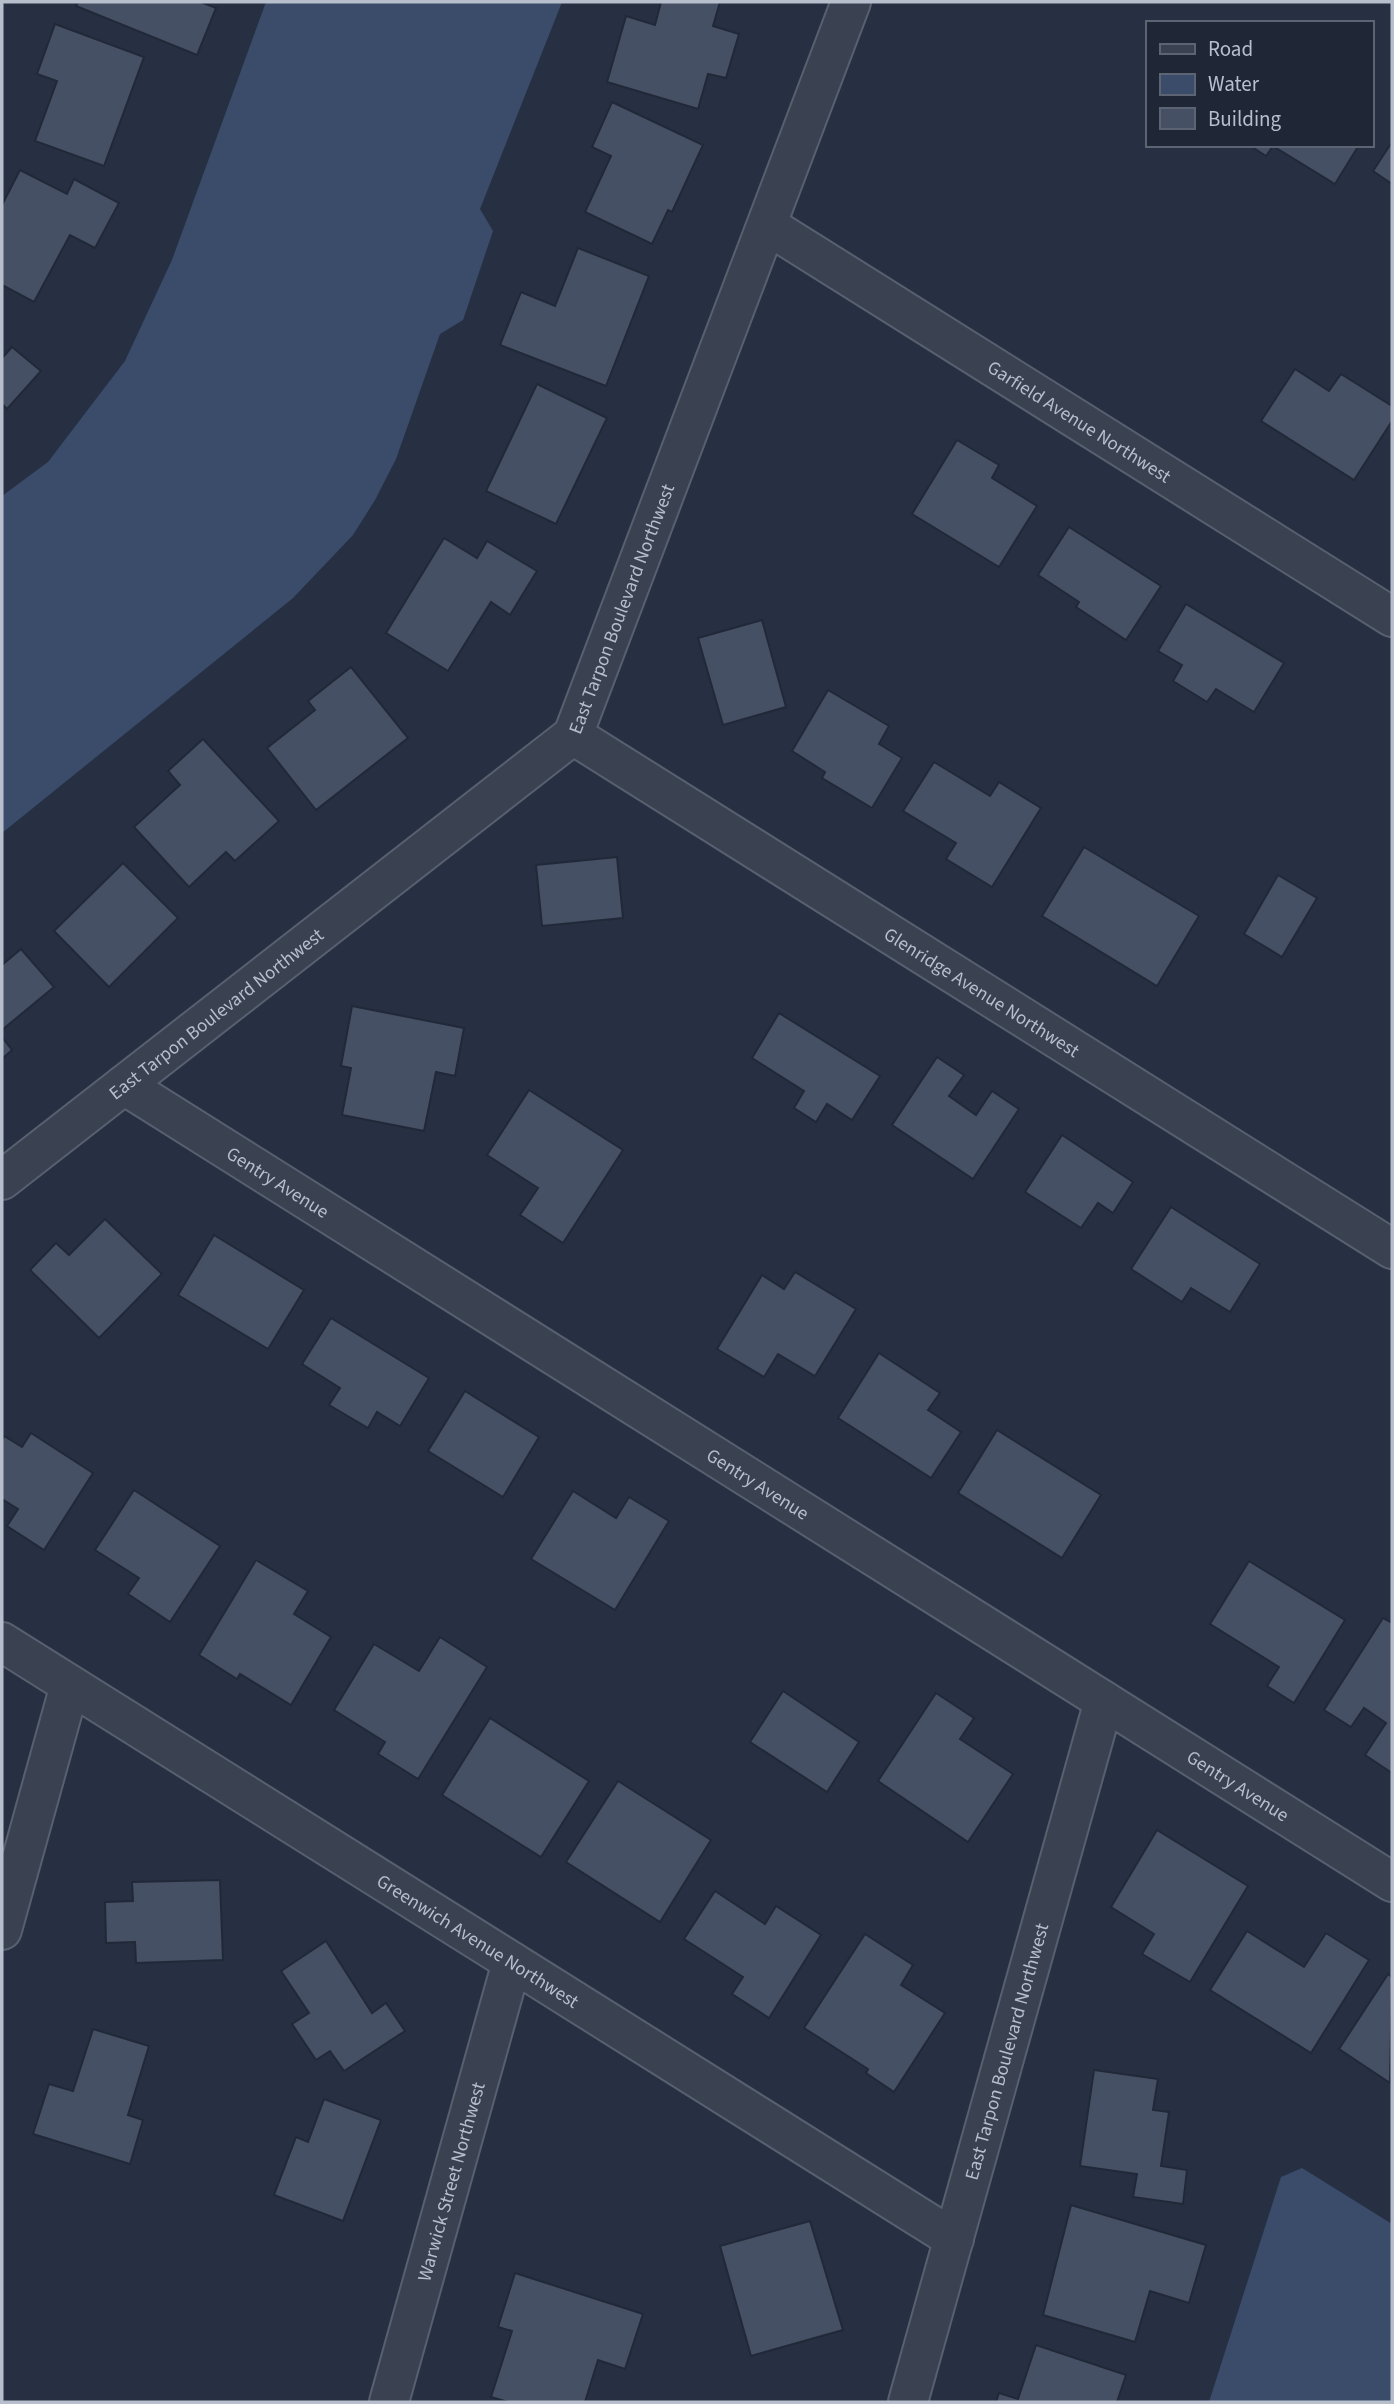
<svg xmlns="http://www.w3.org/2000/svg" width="1394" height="2404" font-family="'Source Sans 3',sans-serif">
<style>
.water{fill:#3b4c6b}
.building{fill:#455064;stroke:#212939;stroke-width:2}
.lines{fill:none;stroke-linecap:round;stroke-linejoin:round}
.minor-casing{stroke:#58606f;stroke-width:42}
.minor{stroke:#3a4252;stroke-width:38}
.labels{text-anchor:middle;stroke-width:5;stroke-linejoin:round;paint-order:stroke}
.street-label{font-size:19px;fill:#b7becc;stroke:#1f2737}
</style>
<rect width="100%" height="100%" fill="#263042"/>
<g class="water">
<path d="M266,2H562L480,209L493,231L463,320L440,334L396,459L375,500L353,535L293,598L2,833V496L48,462L125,361L172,260Z"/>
<path d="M1302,2168L1392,2224V2402H1209L1281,2177Z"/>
</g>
<g class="building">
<path d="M78,2H201L216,8L197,55L76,6Z"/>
<path d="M661,2H720L713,26L739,34L726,78L708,74L698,109L607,82L626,16L655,25Z"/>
<path d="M55,24L144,57L104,166L35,141L57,81L37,74Z"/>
<path d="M612,102L703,145L672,212L668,210L652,244L585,212L611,156L592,147Z"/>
<path d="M1392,142V184L1373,171Z"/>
<path d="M1249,145H1359L1335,184L1273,146L1266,156Z"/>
<path d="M20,170L67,194L74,179L119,203L95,248L70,235L34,302L2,285V205Z"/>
<path d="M578,248L649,276L606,386L500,345L521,292L555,306Z"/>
<path d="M12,347L41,371L7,409L2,404V358Z"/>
<path d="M1295,369L1329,391L1341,374L1392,406V421L1354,480L1261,421Z"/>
<path d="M537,384L607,418L556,524L486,491Z"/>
<path d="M957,440L999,465L992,478L1037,506L999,567L912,514Z"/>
<path d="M1069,527L1161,586L1126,640L1076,607L1079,602L1038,575Z"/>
<path d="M444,538L477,558L487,541L537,571L510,615L491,602L448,671L386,633Z"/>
<path d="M1186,604L1284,663L1254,712L1216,689L1207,702L1173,681L1182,665L1158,651Z"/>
<path d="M762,620L786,707L723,725L698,638Z"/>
<path d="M351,667L408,738L316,810L267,748L315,710L308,701Z"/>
<path d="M828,690L889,726L879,744L902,758L872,808L822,778L825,772L792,751Z"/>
<path d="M203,739L279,821L235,861L226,852L189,887L134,827L180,785L168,771Z"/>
<path d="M934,762L990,796L999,782L1041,808L992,887L946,859L956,843L903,811Z"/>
<path d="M1084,847L1199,916L1157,986L1042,916Z"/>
<path d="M617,857L623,918L542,926L536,865Z"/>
<path d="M123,863L178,918L109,987L54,931Z"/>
<path d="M1278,875L1317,898L1282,957L1244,934Z"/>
<path d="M21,949L54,987L2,1030V965Z"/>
<path d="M352,1006L464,1028L455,1076L436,1072L424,1131L342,1115L351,1068L341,1066Z"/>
<path d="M779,1013L880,1076L852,1120L827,1104L816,1122L794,1108L804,1091L752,1058Z"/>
<path d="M2,1037L12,1050L2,1059Z"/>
<path d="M937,1057L964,1075L949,1096L976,1115L992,1091L1019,1109L973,1179L892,1125Z"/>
<path d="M529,1090L623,1150L563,1243L520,1215L538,1188L487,1155Z"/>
<path d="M1062,1135L1133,1182L1113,1213L1098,1203L1081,1228L1025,1192Z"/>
<path d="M1171,1207L1260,1264L1230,1312L1191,1288L1182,1302L1131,1269Z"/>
<path d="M105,1219L162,1274L99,1338L30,1270L56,1243L69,1255Z"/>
<path d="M214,1235L304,1290L268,1349L178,1295Z"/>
<path d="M795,1272L856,1309L815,1376L778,1354L764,1377L717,1349L762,1275L784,1289Z"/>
<path d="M331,1318L429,1378L400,1426L377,1412L368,1428L329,1405L340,1388L302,1364Z"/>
<path d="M879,1353L940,1393L928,1410L961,1432L931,1478L838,1418Z"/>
<path d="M465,1391L539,1437L503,1497L428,1451Z"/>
<path d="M997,1430L1101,1495L1062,1558L958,1493Z"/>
<path d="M31,1433L93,1473L44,1550L7,1526L18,1509L2,1499V1440L4,1436L22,1447Z"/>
<path d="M134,1490L220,1546L170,1622L128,1594L139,1578L95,1550Z"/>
<path d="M573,1491L616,1518L629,1497L669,1521L615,1610L531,1559Z"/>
<path d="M256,1560L308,1591L294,1614L331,1637L291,1705L240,1674L237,1679L199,1655Z"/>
<path d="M1249,1561L1345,1620L1294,1703L1267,1686L1279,1667L1210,1624Z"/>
<path d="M1383,1618L1392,1623V1773L1365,1755L1386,1723L1364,1708L1351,1727L1324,1710Z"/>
<path d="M440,1637L487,1667L418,1779L378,1754L385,1742L334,1710L374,1644L419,1671Z"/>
<path d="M783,1691L859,1742L827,1792L750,1742Z"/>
<path d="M936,1693L974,1718L960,1739L1013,1774L968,1842L878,1781Z"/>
<path d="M490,1718L589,1781L541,1857L442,1795Z"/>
<path d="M618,1781L711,1840L660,1922L566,1862Z"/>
<path d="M1157,1830L1248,1886L1190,1982L1142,1954L1154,1934L1111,1907Z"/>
<path d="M220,1880L223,1960L136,1963L135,1942L106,1943L105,1902L133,1901L132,1882Z"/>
<path d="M715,1891L765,1924L776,1906L821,1935L769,2018L732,1994L743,1977L684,1939Z"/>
<path d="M1247,1931L1304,1967L1326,1933L1369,1960L1311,2053L1210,1990Z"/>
<path d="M865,1934L913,1965L901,1985L945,2013L894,2092L866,2073L868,2069L804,2028Z"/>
<path d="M326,1941L372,2013L386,2003L405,2031L344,2071L330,2051L316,2060L292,2024L309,2013L281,1971Z"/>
<path d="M1388,1974L1392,1977L1390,2083L1339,2049Z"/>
<path d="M93,2029L149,2046L128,2115L143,2120L130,2164L33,2134L49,2084L73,2091Z"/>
<path d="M1094,2070L1158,2079L1153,2110L1169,2112L1161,2166L1187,2170L1183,2204L1133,2197L1137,2174L1080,2166Z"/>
<path d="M324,2099L381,2120L343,2221L274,2195L296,2137L308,2142Z"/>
<path d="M1071,2205L1206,2245L1189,2303L1150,2291L1135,2342L1043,2315Z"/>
<path d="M810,2221L843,2330L751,2356L720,2246Z"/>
<path d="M515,2273L643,2314L625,2369L598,2360L585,2402H508L491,2397L512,2331L498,2327Z"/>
<path d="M1036,2345L1126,2375L1117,2402H996L999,2393L1018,2399Z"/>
</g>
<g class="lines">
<defs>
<g id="minor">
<path id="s1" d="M767,225L1392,617"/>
<path id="s2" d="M573,735L1392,1249"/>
<path id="s3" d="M124,1085L1392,1882"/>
<path id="s4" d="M2,1180L573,735L851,2"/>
<path id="s5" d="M2,1642L954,2239"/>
<path d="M2,1930L70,1685"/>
<path id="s6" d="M389,2402L512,1962"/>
<path id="s7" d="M908,2402L1104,1701"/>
</g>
</defs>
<use href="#minor" class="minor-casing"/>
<use href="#minor" class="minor"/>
</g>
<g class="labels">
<g class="street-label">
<text dy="7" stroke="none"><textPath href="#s1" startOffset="369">Garfield Avenue Northwest</textPath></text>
<text dy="7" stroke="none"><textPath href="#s4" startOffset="859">East Tarpon Boulevard Northwest</textPath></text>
<text dy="7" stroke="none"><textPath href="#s2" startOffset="483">Glenridge Avenue Northwest</textPath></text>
<text dy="7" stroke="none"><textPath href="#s4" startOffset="271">East Tarpon Boulevard Northwest</textPath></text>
<text dy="7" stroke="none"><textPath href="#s3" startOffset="182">Gentry Avenue</textPath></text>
<text dy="7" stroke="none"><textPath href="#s3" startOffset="749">Gentry Avenue</textPath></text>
<text dy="7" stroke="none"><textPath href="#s3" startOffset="1316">Gentry Avenue</textPath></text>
<text dy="7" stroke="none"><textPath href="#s5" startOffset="562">Greenwich Avenue Northwest</textPath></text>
<text dy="7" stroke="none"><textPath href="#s7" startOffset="364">East Tarpon Boulevard Northwest</textPath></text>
<text dy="7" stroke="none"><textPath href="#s6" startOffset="229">Warwick Street Northwest</textPath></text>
</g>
</g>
<rect width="1394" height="2404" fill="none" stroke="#b7becc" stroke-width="7"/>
<rect x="1146" y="21" width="228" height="126" fill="#1f2737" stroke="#5c6373" stroke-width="2"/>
<rect x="1160" y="44" width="35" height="10" fill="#3a4252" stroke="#5c6373" stroke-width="2"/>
<text x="1208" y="56" font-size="21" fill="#b7becc">Road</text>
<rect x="1160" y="74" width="35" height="21" fill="#3b4c6b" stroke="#5c6373" stroke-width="2"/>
<text x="1208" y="91" font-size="21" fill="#b7becc">Water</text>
<rect x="1160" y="108" width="35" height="21" fill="#455064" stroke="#5c6373" stroke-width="2"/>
<text x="1208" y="126" font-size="21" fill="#b7becc">Building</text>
</svg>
